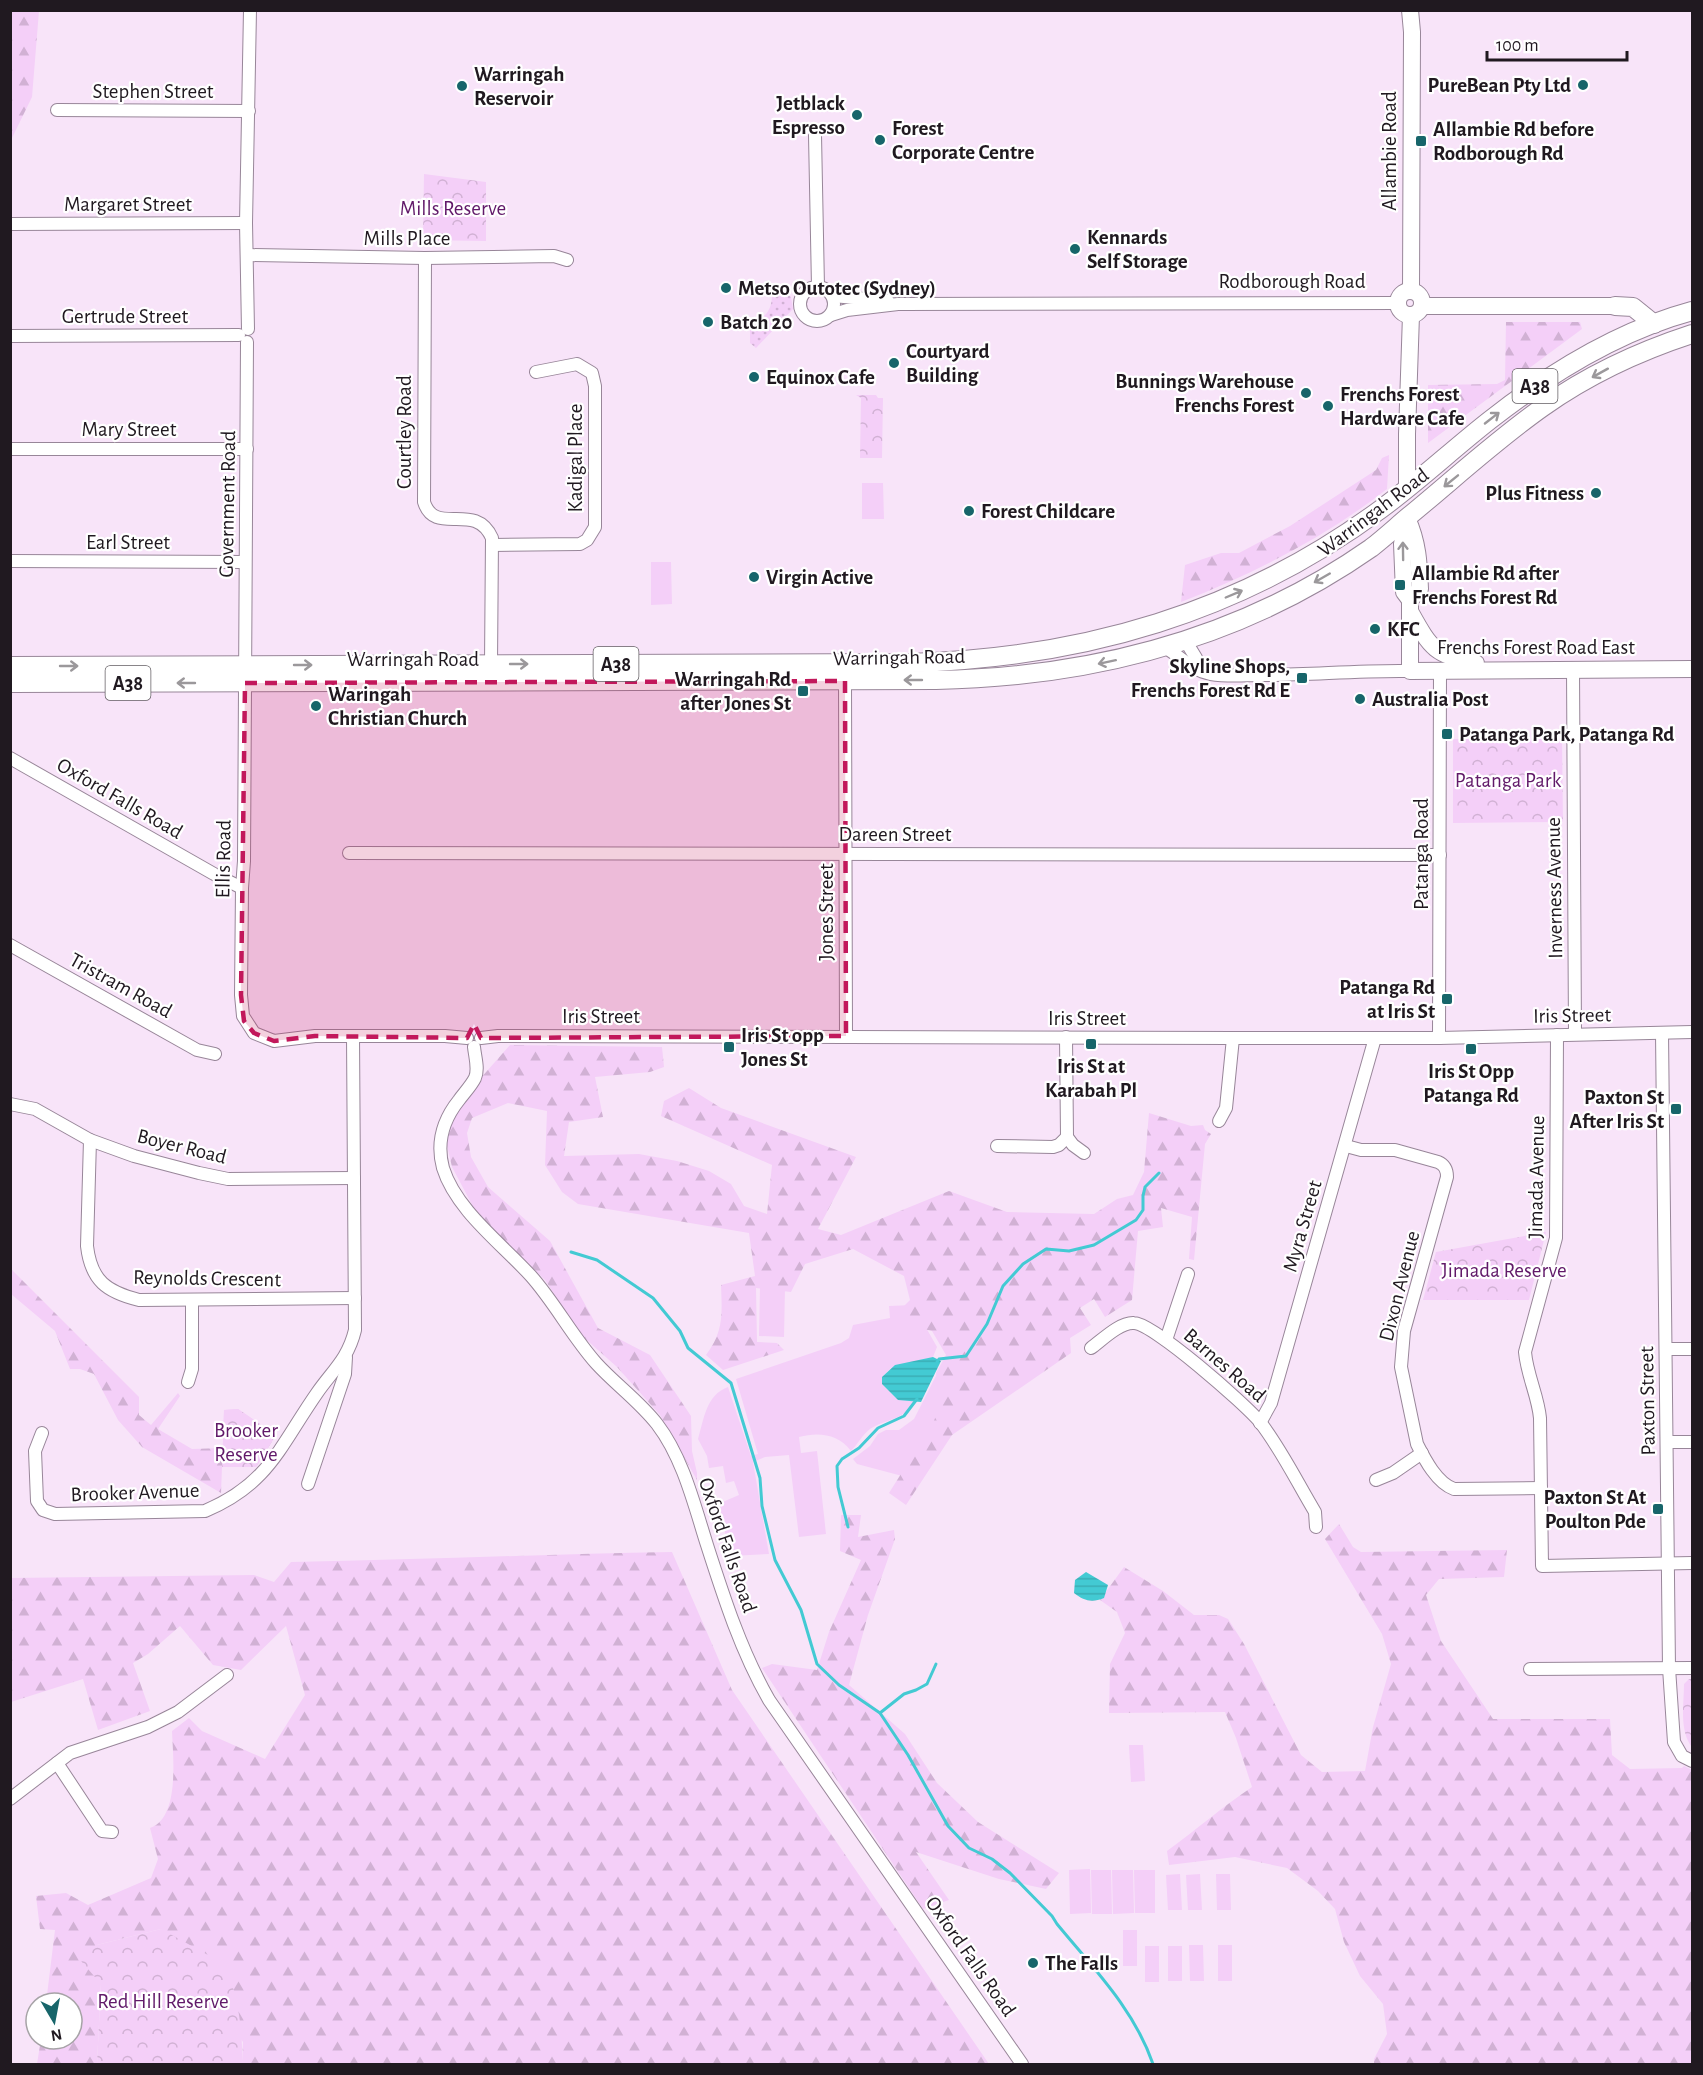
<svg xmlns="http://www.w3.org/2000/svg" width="1703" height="2075" font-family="'Alegreya Sans',sans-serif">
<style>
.grass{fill:#f4cff8}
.forest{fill:url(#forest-firs)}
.park{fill:url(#park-crowns)}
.garden{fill:url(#garden-dots)}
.water{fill:url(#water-rules)}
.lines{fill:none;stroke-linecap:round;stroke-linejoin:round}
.stream{stroke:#43cad3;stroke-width:3}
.minor-casing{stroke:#988699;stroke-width:14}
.major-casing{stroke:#988699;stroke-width:18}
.highway-casing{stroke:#988699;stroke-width:20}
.minor{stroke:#fff;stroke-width:12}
.major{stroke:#fff;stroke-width:16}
.highway{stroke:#fff;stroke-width:18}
.oneway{stroke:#9b989b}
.marked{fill:#c2185b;fill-opacity:0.2;stroke:#c2185b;stroke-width:4.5;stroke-dasharray:12 8;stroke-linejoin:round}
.poi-dot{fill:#17656a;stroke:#fff;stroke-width:2}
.labels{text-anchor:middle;stroke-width:4.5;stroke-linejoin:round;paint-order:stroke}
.shield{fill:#fff;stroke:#635e63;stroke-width:1.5}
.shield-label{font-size:20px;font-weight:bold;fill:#201920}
.poi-label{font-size:21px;font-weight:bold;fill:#201920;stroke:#fff;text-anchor:start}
.street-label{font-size:21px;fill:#201920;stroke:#fff}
.park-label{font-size:21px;fill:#611969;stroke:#fff}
</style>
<defs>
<pattern id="forest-firs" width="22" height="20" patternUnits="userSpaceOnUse" patternTransform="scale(1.5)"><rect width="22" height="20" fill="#f4cff8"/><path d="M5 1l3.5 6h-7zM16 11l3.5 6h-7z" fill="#d1b1d4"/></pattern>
<pattern id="park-crowns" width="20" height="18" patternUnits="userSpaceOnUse" patternTransform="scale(1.5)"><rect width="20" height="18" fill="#f4cff8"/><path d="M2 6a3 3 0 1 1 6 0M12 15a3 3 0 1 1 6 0" fill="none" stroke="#d1b1d4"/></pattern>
<pattern id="garden-dots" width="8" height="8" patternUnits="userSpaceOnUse" patternTransform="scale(1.5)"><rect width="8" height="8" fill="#f4cff8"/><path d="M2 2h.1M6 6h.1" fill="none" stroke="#d1b1d4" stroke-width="1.8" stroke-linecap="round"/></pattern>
<pattern id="water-rules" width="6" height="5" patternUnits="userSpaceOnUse" patternTransform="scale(1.5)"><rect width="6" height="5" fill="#43cad3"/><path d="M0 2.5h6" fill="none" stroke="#3aadb5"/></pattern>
</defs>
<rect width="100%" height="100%" fill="#f8e4f9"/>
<g class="grass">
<path d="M862,483H883L884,519H862Z"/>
<path d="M651,562H671L672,604L651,605Z"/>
<path d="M760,1288H785L784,1337L759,1336Z"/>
<path d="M913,1305L937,1347L933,1357L891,1368L882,1377V1384L898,1400H914C909,1419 883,1420 870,1429C862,1435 858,1444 851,1451C838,1434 819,1432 799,1437L801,1453L817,1451L826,1534L799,1537L789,1455L765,1457L753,1462L769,1554L731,1556L718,1504L739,1495L734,1481L726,1483L723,1466L709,1468L707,1456L698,1439C704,1419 706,1395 728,1387L751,1456L758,1454L736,1379L841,1343L849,1338L853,1325L890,1318L889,1306Z"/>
<path d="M943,1362L947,1398L906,1477L857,1464L853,1459L870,1446L878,1434L886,1430H899L914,1419Z"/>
<path d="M1129,1745H1143L1145,1781L1131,1782Z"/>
<path d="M1090,1869L1091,1913L1070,1914L1069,1870Z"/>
<path d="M1091,1870H1111L1112,1914H1092Z"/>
<path d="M1112,1870H1133L1134,1913L1113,1914Z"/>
<path d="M1134,1870H1155V1913H1135Z"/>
<path d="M1180,1874L1182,1910H1168L1166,1875Z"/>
<path d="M1200,1874L1202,1910H1188L1186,1875Z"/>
<path d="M1216,1874H1230L1231,1910H1217Z"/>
<rect x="1123" y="1930" width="14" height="36"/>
<path d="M1189,1945H1203L1204,1981H1190Z"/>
<rect x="1218" y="1945" width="14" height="36"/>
<rect x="1145" y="1946" width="14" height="36"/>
<rect x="1168" y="1946" width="14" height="35"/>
</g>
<g class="forest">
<path d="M11,10L39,11L32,97L11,140Z"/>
<path d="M1506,322H1580L1582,329L1428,443V385L1497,384L1505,380Z"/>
<path d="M1389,455L1387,489C1324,538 1255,573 1181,602L1185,565L1221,553H1239L1290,526L1376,470L1382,458Z"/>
<path d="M510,1045L662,1047L664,1067L650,1072L595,1077L603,1117L569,1122L564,1156L639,1154L677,1161L709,1171L731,1184L744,1206L767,1214L772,1165L661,1116L664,1101L689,1088L721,1108L856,1157L818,1229L841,1235L949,1191L1007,1212L1094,1214L1117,1199L1133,1195L1144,1172L1149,1113L1191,1126L1203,1125L1205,1130L1211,1134L1205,1144L1194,1260L1189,1259L1192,1217L1161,1208L1163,1227L1138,1231L1132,1300L1105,1317L1094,1299L1080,1308L1091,1325L1070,1338L1071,1353L952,1435L906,1505L889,1493L933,1423L941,1404L936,1373L946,1355L932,1331L912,1326L900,1310L910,1300L904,1276L853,1249L805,1264L791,1292L756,1288L757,1342L777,1343L784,1350L723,1370L706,1355C724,1331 722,1314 721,1285L755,1276L749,1233L578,1204L562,1192L545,1165L547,1111L508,1103L472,1118L467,1133L471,1157L488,1187L550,1241L598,1328L650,1355L691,1416L692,1451L697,1473V1480L660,1415L617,1367L581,1335L545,1280L477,1214L452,1167L447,1145L449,1124L479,1080Z"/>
<path d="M10,1268L139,1397V1415L151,1425L178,1393L180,1396L158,1429L192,1449L223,1448L224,1410L238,1409L276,1435L256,1467H222L221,1493L142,1447L118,1420L94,1374L80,1369H70L55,1331L11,1294Z"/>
<path d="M841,1515H861L858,1537L894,1530L895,1539L868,1615L849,1685L905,1734L937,1783L978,1822L1059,1873L1046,1889L999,1879L916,1852L949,1900L923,1909L762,1668L772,1664L817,1670L829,1632L861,1560L840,1551Z"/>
<path d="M1339,1524L1353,1547L1361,1552L1507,1550L1504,1577L1439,1579L1426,1595L1441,1641L1493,1719H1610L1612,1755L1630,1769L1682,1768L1684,1766L1692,1770V2064H1374V2059L1387,2034L1383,2004L1360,1976L1344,1942L1335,1909L1318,1891L1287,1868L1235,1857L1169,1865L1167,1851C1196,1830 1222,1807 1252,1787L1236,1738L1225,1712L1109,1713L1110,1664L1125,1633L1117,1612L1100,1600L1124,1567L1163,1591L1194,1615H1219L1228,1619L1244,1644L1301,1755L1322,1772L1365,1771L1373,1727L1391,1664L1382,1634L1325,1539Z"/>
<path d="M672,1552L732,1690L989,2064H242L243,2042L161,1929L97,1945L101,1984L97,2064H37L41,2039H72V2003H46L55,1930L40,1929L36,1896L66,1893L88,1905L151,1878L158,1859L150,1828C180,1818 173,1757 172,1731L189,1718L202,1731L265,1759L305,1695L286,1626L241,1670L213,1665L180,1626L148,1654L133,1663L150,1711L98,1730L83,1679L11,1702L10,1578L254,1575L274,1582L291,1562C418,1560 545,1554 672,1552Z"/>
</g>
<g class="park">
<path d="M424,174L486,182V241L423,240Z"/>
<path d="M856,395H876L878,398H883L882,458H860L861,398Z"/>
<path d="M1562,738L1563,822L1453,823V739Z"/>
<path d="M1546,1232L1529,1300H1423L1436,1252Z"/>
<path d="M238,1409L276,1435L256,1467H222L224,1410Z"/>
<path d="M1689,1679H1692V1747C1679,1731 1684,1704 1684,1684Z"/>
<path d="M161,1929L226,1965C238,2000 243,2027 242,2064H97L101,1984L81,1961L97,1945Z"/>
</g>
<path class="garden" d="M778,291H783L791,297L793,309L756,348L750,343V322C764,320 772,311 772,295Z"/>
<g class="water">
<path d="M933,1357L941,1361L921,1402L898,1400L882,1384V1377L895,1365Z"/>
<path d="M1086,1572L1108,1585L1104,1598C1092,1603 1084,1601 1074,1593L1075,1580Z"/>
</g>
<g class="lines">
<g class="stream">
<path d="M571,1252L597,1260L653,1298L680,1331L688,1348L731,1383L760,1478L762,1506L775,1560L801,1610L817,1664L839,1685L880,1713L908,1755L948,1826L969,1848L992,1859L1010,1873L1052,1916L1057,1924C1094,1969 1134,2009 1153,2064"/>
<path d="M937,1362L939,1359L966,1356L987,1324L1003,1286L1023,1264L1046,1249L1069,1251L1094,1245L1136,1220L1143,1210V1196L1145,1187L1159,1173"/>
<path d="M848,1527L838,1487L837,1466L842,1459L859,1448L878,1428L904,1416L917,1399"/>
<path d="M880,1713L904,1694L916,1690L927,1684L936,1664"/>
</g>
<defs>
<g id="minor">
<path d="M57,110L249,111"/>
<path d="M815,135L818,287"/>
<path d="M10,224L246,223"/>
<path d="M247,255L425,258L554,256L567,260"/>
<path d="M425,258L424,502C435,537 475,500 492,538L491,664"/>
<circle cx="817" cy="304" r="17"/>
<path d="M833,296L888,301"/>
<path d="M831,315L847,310L898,304L1398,303"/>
<path d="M248,329L246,223L250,10"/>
<path d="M10,336L239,335"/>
<path d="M247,342L244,861L242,888L241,995L243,1016L254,1033L274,1041L315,1036H445L467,1038"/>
<path d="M10,449H247"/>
<path d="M492,545L580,544L587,540L595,527V386L592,373L577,364L536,372"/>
<path d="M10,561L245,562"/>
<path d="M1185,640L1196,658L1200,670"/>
<path d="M1164,647C1181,656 1190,670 1211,674C1228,677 1245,675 1262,675C1311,675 1360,670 1410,671"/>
<path d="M1573,669L1575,1034"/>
<path d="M845,681L846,1036"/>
<path d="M10,758L214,874L242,888"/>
<path d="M349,853L1440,855"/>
<path d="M10,945L197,1050L215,1054"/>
<path d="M1662,1033L1669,1668L1674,1742L1682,1756L1692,1761"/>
<path d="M1557,1035L1556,1238L1525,1352C1527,1375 1538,1396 1540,1418L1542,1566L1692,1563"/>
<path d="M1066,1037L1067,1137L1073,1145L1084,1153"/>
<path d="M481,1038L498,1036L1233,1038H1439L1692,1032"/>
<path d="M1439,1038L1440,670"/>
<path d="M474,1047C475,1057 479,1069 475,1078C471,1086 464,1093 459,1100C443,1120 436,1142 443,1168C456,1210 502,1244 531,1276C555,1303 572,1336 596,1363C615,1384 639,1401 657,1424C683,1458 694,1504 707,1545C724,1598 741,1651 769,1700L1022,2064"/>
<path d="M10,1104L35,1109L90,1140L134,1156L199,1173L228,1179L354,1178"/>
<path d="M1219,1121L1226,1108L1233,1038"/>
<path d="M90,1140L87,1246C91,1281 107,1292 139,1300L355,1298"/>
<path d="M997,1146L1053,1147L1059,1145L1067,1137"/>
<path d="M1346,1146L1361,1150H1395L1438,1162C1445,1165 1447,1170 1447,1177L1404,1331L1401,1367L1417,1444C1425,1460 1437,1483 1454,1489L1541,1488"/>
<path d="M1166,1340L1188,1274"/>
<path d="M1091,1348C1102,1340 1120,1322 1134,1323C1153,1323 1245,1404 1260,1422C1281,1449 1297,1482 1315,1512L1316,1527"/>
<path d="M1666,1349H1692"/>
<path d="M188,1382L192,1369V1300"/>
<path d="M1260,1423L1271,1403L1375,1038"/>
<path d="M42,1433L35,1451L37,1501L43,1510L55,1514L205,1511C269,1484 280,1446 317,1393C333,1370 348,1359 355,1330L353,1036"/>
<path d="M1668,1442H1692"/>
<path d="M1376,1480L1393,1473L1422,1453"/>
<path d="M308,1484L345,1374L346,1357"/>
<path d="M1530,1669L1692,1668"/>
<path d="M57,1763L102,1831L112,1832"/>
<path d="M10,1799L70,1753L148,1727L178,1712L227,1675"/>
</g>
<g id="major">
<path d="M1410,10L1412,32L1411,291"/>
<circle cx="1410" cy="303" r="12"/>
<path d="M1422,306H1615"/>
<path d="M1407,488V434L1411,315"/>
<path d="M1407,518L1402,544L1404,592L1410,600V671L1692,669"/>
<path d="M1407,518C1418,542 1419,563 1420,589L1410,600"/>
<path d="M1411,613C1431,649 1435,655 1476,663"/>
</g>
<g id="highway">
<path d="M1615,306L1633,307L1654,324"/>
<path d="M10,666L909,663C1083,658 1240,613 1381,509C1419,481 1453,449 1490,420C1550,373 1618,331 1692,311"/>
<path d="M10,683L936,680C1093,677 1241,639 1371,548C1384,538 1397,526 1409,516C1453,480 1496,440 1543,407C1588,375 1640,351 1692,334"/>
</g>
</defs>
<use href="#minor" class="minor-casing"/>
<use href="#major" class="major-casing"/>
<use href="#highway" class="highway-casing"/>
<use href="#minor" class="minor"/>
<use href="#major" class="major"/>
<use href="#highway" class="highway"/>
</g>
<defs><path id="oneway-shaft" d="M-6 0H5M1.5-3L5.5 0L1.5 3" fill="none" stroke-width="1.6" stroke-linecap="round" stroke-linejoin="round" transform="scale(1.5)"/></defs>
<g class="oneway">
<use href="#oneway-shaft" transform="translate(1600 373) rotate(151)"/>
<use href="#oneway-shaft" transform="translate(1492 418) rotate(-38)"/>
<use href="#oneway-shaft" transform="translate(1451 481) rotate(141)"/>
<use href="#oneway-shaft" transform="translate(1403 551) rotate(-91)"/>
<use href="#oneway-shaft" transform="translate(1322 578) rotate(150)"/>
<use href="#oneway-shaft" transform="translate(1234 594) rotate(-23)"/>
<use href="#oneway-shaft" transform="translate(1107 662) rotate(168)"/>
<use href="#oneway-shaft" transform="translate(519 664)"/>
<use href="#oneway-shaft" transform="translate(303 665)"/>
<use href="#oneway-shaft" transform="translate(69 666)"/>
<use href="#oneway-shaft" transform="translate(913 680) rotate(180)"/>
<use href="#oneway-shaft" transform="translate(186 683) rotate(180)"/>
</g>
<path class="marked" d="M845,681L846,1036L481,1038L474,1024L467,1038L315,1036L274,1041L254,1033L244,1021L241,995L245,683Z"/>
<g class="poi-dot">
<circle cx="1583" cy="85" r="6"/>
<circle cx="462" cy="86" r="6"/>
<circle cx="857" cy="115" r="6"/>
<circle cx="880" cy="140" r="6"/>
<rect x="1415" y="135" width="12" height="12" rx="3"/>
<circle cx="1075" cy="249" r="6"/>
<circle cx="726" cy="288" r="6"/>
<circle cx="708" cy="322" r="6"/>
<circle cx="894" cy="363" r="6"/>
<circle cx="754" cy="377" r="6"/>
<circle cx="1306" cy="393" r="6"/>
<circle cx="1328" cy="406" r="6"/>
<circle cx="1596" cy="493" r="6"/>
<circle cx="969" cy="511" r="6"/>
<circle cx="754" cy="577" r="6"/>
<rect x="1394" y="579" width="12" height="12" rx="3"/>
<circle cx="1375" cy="629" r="6"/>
<rect x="1296" y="672" width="12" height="12" rx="3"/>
<rect x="797" y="685" width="12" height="12" rx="3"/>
<circle cx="1360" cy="699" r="6"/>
<circle cx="316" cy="706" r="6"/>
<rect x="1441" y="728" width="12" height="12" rx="3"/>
<rect x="1441" y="993" width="12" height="12" rx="3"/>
<rect x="1085" y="1038" width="12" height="12" rx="3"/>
<rect x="723" y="1041" width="12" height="12" rx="3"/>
<rect x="1465" y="1043" width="12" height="12" rx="3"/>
<rect x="1670" y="1103" width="12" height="12" rx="3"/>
<rect x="1652" y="1503" width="12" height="12" rx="3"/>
<circle cx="1033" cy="1963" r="6"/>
</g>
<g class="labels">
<g class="shield">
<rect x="1512.5" y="369" width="45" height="34" rx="4.5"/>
<rect x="593.5" y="647" width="45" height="34" rx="4.5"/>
<rect x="105.5" y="666" width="45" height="34" rx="4.5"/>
</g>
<g class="shield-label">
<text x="1535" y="393">A38</text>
<text x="616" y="671">A38</text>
<text x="128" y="690">A38</text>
</g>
<g class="poi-label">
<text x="474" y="81">Warringah<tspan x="474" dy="24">Reservoir</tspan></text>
<text x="1571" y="92" text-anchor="end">PureBean Pty Ltd</text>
<text x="845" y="110" text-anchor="end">Jetblack<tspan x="845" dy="24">Espresso</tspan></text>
<text x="892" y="135">Forest<tspan x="892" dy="24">Corporate Centre</tspan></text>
<text x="1433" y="136">Allambie Rd before<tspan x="1433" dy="24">Rodborough Rd</tspan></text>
<text x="1087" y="244">Kennards<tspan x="1087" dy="24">Self Storage</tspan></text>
<text x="738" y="295">Metso Outotec (Sydney)</text>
<text x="720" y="329">Batch 20</text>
<text x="906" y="358">Courtyard<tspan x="906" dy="24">Building</tspan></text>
<text x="766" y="384">Equinox Cafe</text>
<text x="1294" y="388" text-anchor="end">Bunnings Warehouse<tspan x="1294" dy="24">Frenchs Forest</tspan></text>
<text x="1340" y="401">Frenchs Forest<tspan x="1340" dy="24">Hardware Cafe</tspan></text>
<text x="1584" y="500" text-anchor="end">Plus Fitness</text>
<text x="981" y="518">Forest Childcare</text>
<text x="1412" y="580">Allambie Rd after<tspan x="1412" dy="24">Frenchs Forest Rd</tspan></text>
<text x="766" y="584">Virgin Active</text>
<text x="1387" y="636">KFC</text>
<text x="1290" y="673" text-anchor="end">Skyline Shops,<tspan x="1290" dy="24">Frenchs Forest Rd E</tspan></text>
<text x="791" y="686" text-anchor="end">Warringah Rd<tspan x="791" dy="24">after Jones St</tspan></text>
<text x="328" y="701">Waringah<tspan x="328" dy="24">Christian Church</tspan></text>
<text x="1372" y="706">Australia Post</text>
<text x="1459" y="741">Patanga Park, Patanga Rd</text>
<text x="1435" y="994" text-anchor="end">Patanga Rd<tspan x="1435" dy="24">at Iris St</tspan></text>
<text x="741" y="1042">Iris St opp<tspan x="741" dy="24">Jones St</tspan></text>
<text x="1091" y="1073" text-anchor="middle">Iris St at<tspan x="1091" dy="24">Karabah Pl</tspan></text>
<text x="1471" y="1078" text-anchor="middle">Iris St Opp<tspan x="1471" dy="24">Patanga Rd</tspan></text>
<text x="1664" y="1104" text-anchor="end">Paxton St<tspan x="1664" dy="24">After Iris St</tspan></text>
<text x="1646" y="1504" text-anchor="end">Paxton St At<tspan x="1646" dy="24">Poulton Pde</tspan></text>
<text x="1045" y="1970">The Falls</text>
</g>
<g class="street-label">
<text x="153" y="98">Stephen Street</text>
<text transform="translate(1389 151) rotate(-90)" y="7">Allambie Road</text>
<text x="128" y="211">Margaret Street</text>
<text x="407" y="245">Mills Place</text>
<text x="1292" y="288">Rodborough Road</text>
<text x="125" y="323">Gertrude Street</text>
<text x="129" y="436">Mary Street</text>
<text transform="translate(404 432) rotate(-90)" y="7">Courtley Road</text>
<text transform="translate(575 458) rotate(-90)" y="7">Kadigal Place</text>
<text transform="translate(227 504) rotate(-89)" y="7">Government Road</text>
<text transform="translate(1373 512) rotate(-37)" y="7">Warringah Road</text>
<text x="128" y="549">Earl Street</text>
<text x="1536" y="654">Frenchs Forest Road East</text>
<text transform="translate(899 657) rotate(-1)" y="7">Warringah Road</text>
<text x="413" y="666">Warringah Road</text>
<text transform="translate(120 798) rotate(30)" y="7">Oxford Falls Road</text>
<text x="895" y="841">Dareen Street</text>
<text transform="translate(1421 854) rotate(-90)" y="7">Patanga Road</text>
<text transform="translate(223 859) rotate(-89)" y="7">Ellis Road</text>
<text transform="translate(1554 888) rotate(-91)" y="7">Inverness Avenue</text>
<text transform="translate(826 912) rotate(-90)" y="7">Jones Street</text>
<text transform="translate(121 985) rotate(29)" y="7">Tristram Road</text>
<text transform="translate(1572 1015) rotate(-1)" y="7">Iris Street</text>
<text x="601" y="1023">Iris Street</text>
<text x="1087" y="1025">Iris Street</text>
<text transform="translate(182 1146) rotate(14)" y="7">Boyer Road</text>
<text transform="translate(1536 1177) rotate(-89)" y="7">Jimada Avenue</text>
<text transform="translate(1302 1226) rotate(-74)" y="7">Myra Street</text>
<text transform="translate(207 1278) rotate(1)" y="7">Reynolds Crescent</text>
<text transform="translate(1399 1286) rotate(-76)" y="7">Dixon Avenue</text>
<text transform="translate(1225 1365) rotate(41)" y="7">Barnes Road</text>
<text transform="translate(1647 1401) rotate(-91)" y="7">Paxton Street</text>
<text transform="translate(135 1492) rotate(-2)" y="7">Brooker Avenue</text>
<text transform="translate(728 1545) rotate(71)" y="7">Oxford Falls Road</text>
<text transform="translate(971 1956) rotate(55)" y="7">Oxford Falls Road</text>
</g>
<g class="park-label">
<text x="453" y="215">Mills Reserve</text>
<text x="1508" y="787">Patanga Park</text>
<text x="1504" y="1277">Jimada Reserve</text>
<text x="246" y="1437">Brooker<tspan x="246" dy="24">Reserve</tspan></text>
<text x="163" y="2008">Red Hill Reserve</text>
</g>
</g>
<rect width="1703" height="2075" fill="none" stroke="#201920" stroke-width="24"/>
<g transform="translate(54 2021) rotate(170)"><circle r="28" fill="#ffffff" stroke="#a6a3a6" stroke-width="1.5"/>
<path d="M0-4.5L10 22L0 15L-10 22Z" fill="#17656a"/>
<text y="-9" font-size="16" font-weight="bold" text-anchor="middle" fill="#201920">N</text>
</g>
<path d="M1487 51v9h140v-9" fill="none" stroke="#201920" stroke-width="3"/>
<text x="1496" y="51" font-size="18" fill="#201920" stroke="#ffffff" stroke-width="4.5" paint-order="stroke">100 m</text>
</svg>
